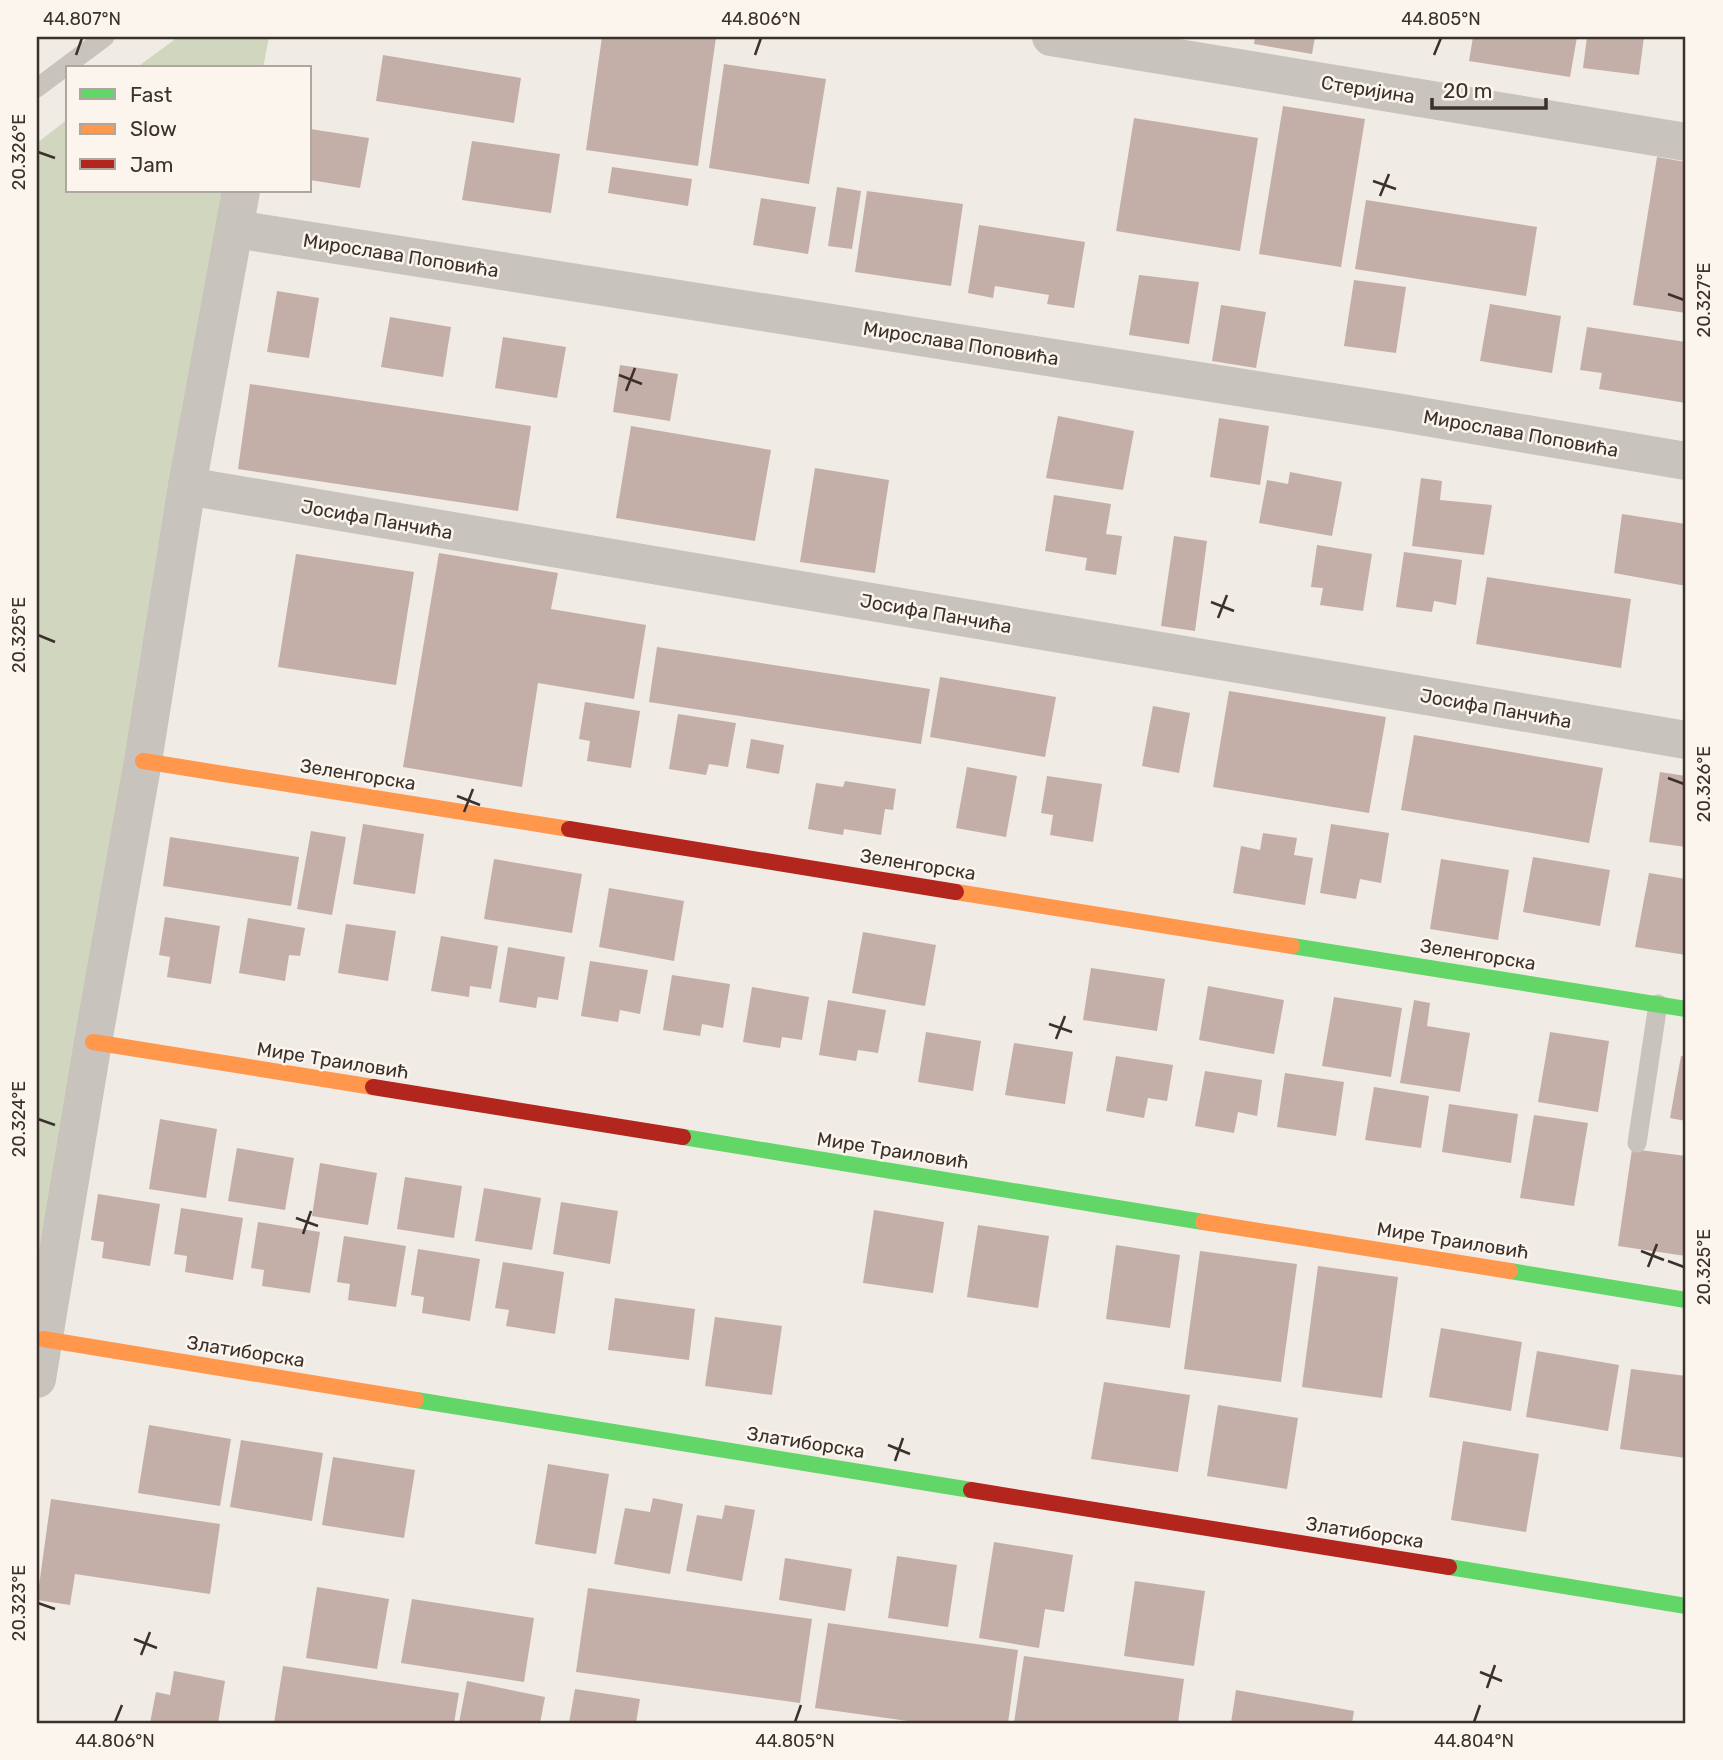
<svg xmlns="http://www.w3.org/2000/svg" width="1723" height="1760" font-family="Rubik,sans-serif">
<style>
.green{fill:#d1d6bf}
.building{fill:#c3afa7}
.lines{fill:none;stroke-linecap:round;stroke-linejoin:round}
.lane{stroke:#c9c3be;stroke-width:19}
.street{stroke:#c9c3be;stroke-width:38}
.fast{stroke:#63d668;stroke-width:16}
.slow{stroke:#ff974d;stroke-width:16}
.jam{stroke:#b3261e;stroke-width:16}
.ticks{fill:none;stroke:#3b302b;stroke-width:2.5}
.labels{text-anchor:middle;stroke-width:5;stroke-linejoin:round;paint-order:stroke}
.street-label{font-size:19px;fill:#3b302b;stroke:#fbf5ee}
.neatline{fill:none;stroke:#3b302b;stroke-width:2.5}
.ticks-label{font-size:18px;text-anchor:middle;fill:#3b302b}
</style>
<rect width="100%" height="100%" fill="#f0ebe5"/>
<g class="green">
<path d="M178,37H269L263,68H136Z"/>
<path d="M68,119V191H237L37,1263V143Z"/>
</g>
<g class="building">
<path d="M602,37H716L698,166L586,150Z"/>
<path d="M1255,37H1315L1312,54L1254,44Z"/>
<path d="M1473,37H1577L1570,77L1469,61Z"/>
<path d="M1587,37H1644L1639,75L1583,68Z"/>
<path d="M383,55L521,78L514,123L376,101Z"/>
<path d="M724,64L826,79L809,184L709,168Z"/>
<path d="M1283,106L1365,119L1341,267L1259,254Z"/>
<path d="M1134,118L1258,138L1240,251L1116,231Z"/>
<path d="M310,129L369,138L360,188L310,180Z"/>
<path d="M472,141L560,154L551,213L462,200Z"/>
<path d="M1657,157L1686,162V313L1633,305Z"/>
<path d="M612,167L692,179L688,206L608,193Z"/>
<path d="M837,187L861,191L852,249L828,246Z"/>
<path d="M867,191L963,204L951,286L855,272Z"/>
<path d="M761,198L816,207L808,254L753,245Z"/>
<path d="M1366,200L1537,227L1526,296L1355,269Z"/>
<path d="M979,225L1085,242L1074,308L1047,304L1049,295L995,286L993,298L968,293Z"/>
<path d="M1139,275L1199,282L1189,344L1129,335Z"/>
<path d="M1354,280L1406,287L1396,353L1344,346Z"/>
<path d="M277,291L319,298L309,358L267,352Z"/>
<path d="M1490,304L1561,316L1552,373L1480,361Z"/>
<path d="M1221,305L1266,312L1256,368L1212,361Z"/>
<path d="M390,317L451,327L443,377L381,367Z"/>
<path d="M1587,327L1686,342V403L1599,389L1602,373L1580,370Z"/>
<path d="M503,337L566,347L557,398L495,388Z"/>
<path d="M620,365L678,374L670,421L613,412Z"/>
<path d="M250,384L531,426L518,511L238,469Z"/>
<path d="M1058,416L1134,431L1123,490L1046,478Z"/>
<path d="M1219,418L1269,426L1260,485L1210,477Z"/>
<path d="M631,426L771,450L755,541L616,518Z"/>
<path d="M815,468L889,480L875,573L800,562Z"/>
<path d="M1290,472L1342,482L1332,536L1259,523L1267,480L1288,484Z"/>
<path d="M1421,478L1442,481L1440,500L1492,505L1484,555L1412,546Z"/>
<path d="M1054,495L1111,504L1106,534L1122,536L1116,575L1085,570L1087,558L1045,551Z"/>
<path d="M1622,514L1686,524V586L1614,573Z"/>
<path d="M1174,536L1207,541L1195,631L1161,626Z"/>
<path d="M1317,545L1372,554L1363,611L1320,605L1323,588L1311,587Z"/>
<path d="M1404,552L1462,560L1456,605L1434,601L1432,612L1396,607Z"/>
<path d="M439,553L558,573L551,609L646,625L634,699L538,683L522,787L403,767Z"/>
<path d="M296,554L414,572L396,685L278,667Z"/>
<path d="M1487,577L1631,599L1621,668L1476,644Z"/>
<path d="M657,647L930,689L921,744L649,702Z"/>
<path d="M940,677L1056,697L1045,757L930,737Z"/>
<path d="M1229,691L1386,717L1369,813L1213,787Z"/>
<path d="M585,702L640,711L631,768L587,761L590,741L579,739Z"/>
<path d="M1153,706L1190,713L1179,773L1142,766Z"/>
<path d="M678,714L736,723L728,767L709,764L706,775L669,769Z"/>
<path d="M1414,735L1603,768L1589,843L1401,810Z"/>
<path d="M751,739L784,745L779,774L746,768Z"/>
<path d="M967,767L1017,776L1006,837L956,828Z"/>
<path d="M1660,772L1686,776V847L1649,842Z"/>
<path d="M1047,776L1102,784L1093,842L1050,835L1053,815L1041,813Z"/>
<path d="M845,781L896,789L893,810L885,809L881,835L844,829L843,835L808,829L816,783L843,787Z"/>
<path d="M363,824L424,834L415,894L353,884Z"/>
<path d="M1331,824L1389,833L1381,883L1360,879L1356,899L1320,893Z"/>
<path d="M311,831L346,837L332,915L297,909Z"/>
<path d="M1263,833L1297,838L1294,855L1313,858L1305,905L1233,893L1241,846L1260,850Z"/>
<path d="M170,837L299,857L291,906L163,886Z"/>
<path d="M1533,857L1610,870L1600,926L1523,912Z"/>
<path d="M494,859L582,874L572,933L484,919Z"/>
<path d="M1441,859L1509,870L1498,940L1430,929Z"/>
<path d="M1649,873L1686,879V955L1635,947Z"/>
<path d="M609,888L684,901L674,961L599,947Z"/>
<path d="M165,917L220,926L211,984L167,977L170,957L159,955Z"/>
<path d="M248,918L305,928L300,956L289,955L285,981L239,973Z"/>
<path d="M346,924L396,931L388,981L338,973Z"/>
<path d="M863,932L936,945L925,1006L852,993Z"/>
<path d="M441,936L498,946L491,989L470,986L469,997L431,991Z"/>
<path d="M508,947L565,957L558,1000L538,997L536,1008L499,1002Z"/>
<path d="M590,961L648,970L640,1014L620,1010L618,1022L581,1016Z"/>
<path d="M1091,968L1165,979L1157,1031L1083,1020Z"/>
<path d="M672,975L730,984L723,1028L702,1024L700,1036L663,1030Z"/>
<path d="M1208,986L1284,1000L1274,1054L1199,1040Z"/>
<path d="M752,987L809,997L802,1040L782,1037L780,1048L743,1042Z"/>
<path d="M1334,997L1402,1008L1391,1077L1322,1066Z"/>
<path d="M828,1000L886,1010L878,1053L858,1050L856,1061L819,1055Z"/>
<path d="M1414,1000L1430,1003L1427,1026L1470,1033L1460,1092L1400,1083Z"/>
<path d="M926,1032L981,1041L973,1091L918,1082Z"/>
<path d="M1550,1032L1609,1041L1598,1112L1538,1102Z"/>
<path d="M1014,1043L1073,1052L1065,1104L1005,1095Z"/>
<path d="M1116,1056L1173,1065L1167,1101L1148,1098L1144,1118L1106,1111Z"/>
<path d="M1681,1056L1686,1057V1121L1670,1118Z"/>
<path d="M1205,1071L1262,1080L1257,1116L1238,1112L1234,1133L1195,1126Z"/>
<path d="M1285,1073L1344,1082L1336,1136L1277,1127Z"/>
<path d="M1374,1087L1429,1096L1421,1148L1365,1140Z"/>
<path d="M1449,1104L1518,1114L1511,1163L1442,1152Z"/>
<path d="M1534,1115L1588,1123L1574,1206L1520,1198Z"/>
<path d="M160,1119L217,1129L206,1198L149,1189Z"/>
<path d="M237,1148L294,1158L285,1210L228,1201Z"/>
<path d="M1632,1149L1686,1156V1256L1618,1246Z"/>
<path d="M320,1163L377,1173L368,1225L312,1216Z"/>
<path d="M405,1177L462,1186L454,1238L397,1229Z"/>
<path d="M484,1188L541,1198L532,1250L475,1241Z"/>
<path d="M98,1194L160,1204L150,1266L102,1258L104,1242L91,1240Z"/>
<path d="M561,1202L618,1211L610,1264L553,1254Z"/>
<path d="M181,1208L243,1218L233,1280L185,1272L187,1256L174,1254Z"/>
<path d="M874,1210L944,1222L933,1293L863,1283Z"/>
<path d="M258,1222L320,1232L310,1293L262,1286L264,1270L251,1268Z"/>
<path d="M978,1225L1049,1236L1038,1308L967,1297Z"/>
<path d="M344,1236L406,1246L396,1307L348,1300L350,1284L337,1282Z"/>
<path d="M1116,1245L1180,1255L1170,1328L1106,1319Z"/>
<path d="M418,1249L480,1259L470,1321L422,1313L424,1297L411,1295Z"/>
<path d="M1200,1251L1297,1264L1281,1382L1184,1369Z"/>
<path d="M503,1262L564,1272L555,1334L506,1326L509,1310L495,1308Z"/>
<path d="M1318,1266L1398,1277L1382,1398L1302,1387Z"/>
<path d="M615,1298L695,1309L689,1360L608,1350Z"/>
<path d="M715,1317L782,1326L772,1395L705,1386Z"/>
<path d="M1441,1328L1522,1342L1511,1411L1429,1397Z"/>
<path d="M1537,1351L1619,1365L1608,1431L1526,1417Z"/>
<path d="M1631,1369L1686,1376V1458L1620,1449Z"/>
<path d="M1104,1382L1190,1395L1178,1472L1091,1459Z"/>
<path d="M1218,1405L1298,1418L1287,1489L1207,1476Z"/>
<path d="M149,1425L231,1439L220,1506L138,1493Z"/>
<path d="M241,1440L323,1453L312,1521L230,1507Z"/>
<path d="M1463,1441L1539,1454L1526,1532L1451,1520Z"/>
<path d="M333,1457L415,1470L404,1538L322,1525Z"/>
<path d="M548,1464L609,1474L596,1554L535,1544Z"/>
<path d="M653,1498L683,1504L670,1574L614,1564L625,1508L650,1512Z"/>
<path d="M51,1499L220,1524L210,1594L75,1574L70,1605L37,1600Z"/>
<path d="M725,1505L755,1510L742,1581L686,1571L697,1515L722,1519Z"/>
<path d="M994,1542L1073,1555L1064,1612L1045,1609L1039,1648L979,1638Z"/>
<path d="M897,1556L957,1565L948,1627L888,1618Z"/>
<path d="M785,1558L852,1569L845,1611L779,1600Z"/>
<path d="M1135,1581L1205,1591L1194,1666L1124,1656Z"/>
<path d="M317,1587L389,1599L377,1669L306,1658Z"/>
<path d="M588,1588L812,1619L800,1703L576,1672Z"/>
<path d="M412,1599L534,1618L524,1682L401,1663Z"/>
<path d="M828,1623L1018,1650L1008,1723H922L815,1708Z"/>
<path d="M1024,1656L1184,1679L1178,1723H1014Z"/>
<path d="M283,1666L459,1693L454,1723H274Z"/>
<path d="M174,1671L225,1681L218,1723H150L156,1692L170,1695Z"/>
<path d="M467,1681L545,1697L540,1723H459Z"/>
<path d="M575,1689L640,1699L636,1723H569Z"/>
<path d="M1236,1690L1354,1711L1352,1723H1231Z"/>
</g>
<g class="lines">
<g class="lane">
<path d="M37,88L105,37"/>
<path d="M1637,1143L1658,1004"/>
</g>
<g class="street">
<path d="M1051,37L1686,142"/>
<path d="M235,229L1396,412L1686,461"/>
<path d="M187,486L1686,740"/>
<path d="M37,1379L93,1042L143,761L187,486L241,191"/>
</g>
<g class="fast">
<path d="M1292,946L1686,1009"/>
<path d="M683,1137L1203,1222"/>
<path d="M1510,1271L1686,1300"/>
<path d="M416,1400L971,1490"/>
<path d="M1449,1567L1686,1606"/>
</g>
<g class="slow">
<path d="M143,761L569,829"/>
<path d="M956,892L1292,946"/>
<path d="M93,1042L373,1087"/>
<path d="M1203,1222L1510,1271"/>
<path d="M43,1339L416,1400"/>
</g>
<g class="jam">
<path d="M569,829L956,892"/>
<path d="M373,1087L683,1137"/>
<path d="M971,1490L1449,1567"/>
</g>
</g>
<path class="ticks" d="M76,55L82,38M755,55L761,38M1434,55L1441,38M38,152L55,158M1373,181L1396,189M1380,196L1389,174M1668,294L1684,300M619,375L642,384M626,391L635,368M1211,602L1234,611M1218,618L1227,595M38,635L55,642M1668,778L1684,784M457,796L480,805M464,812L473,789M1049,1024L1072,1032M1056,1039L1065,1016M38,1119L55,1125M296,1218L318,1226M303,1234L311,1211M1641,1251L1664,1260M1668,1261L1684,1267M1648,1267L1657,1244M888,1445L910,1454M895,1461L903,1438M38,1603L55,1609M134,1639L157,1648M141,1655L150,1632M1480,1672L1502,1681M1487,1688L1495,1665M115,1722L122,1705M795,1722L801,1705M1474,1722L1480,1705"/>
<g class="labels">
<g class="street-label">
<text transform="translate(1368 89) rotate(9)" y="7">Стеријина</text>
<text transform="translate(401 255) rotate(9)" y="7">Мирослава Поповића</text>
<text transform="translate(961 343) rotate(9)" y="7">Мирослава Поповића</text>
<text transform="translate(1521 433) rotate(10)" y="7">Мирослава Поповића</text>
<text transform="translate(377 519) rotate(10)" y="7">Јосифа Панчића</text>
<text transform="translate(936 613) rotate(10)" y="7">Јосифа Панчића</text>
<text transform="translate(1496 708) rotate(10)" y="7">Јосифа Панчића</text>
<text transform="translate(358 774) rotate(9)" y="7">Зеленгорска</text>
<text transform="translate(918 864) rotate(9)" y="7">Зеленгорска</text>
<text transform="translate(1478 954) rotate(9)" y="7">Зеленгорска</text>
<text transform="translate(333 1060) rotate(9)" y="7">Мире Траиловић</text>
<text transform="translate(893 1150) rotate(9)" y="7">Мире Траиловић</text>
<text transform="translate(1453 1240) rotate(9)" y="7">Мире Траиловић</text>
<text transform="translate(246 1351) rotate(9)" y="7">Златиборска</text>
<text transform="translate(806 1442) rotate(9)" y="7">Златиборска</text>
<text transform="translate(1365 1532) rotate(9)" y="7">Златиборска</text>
</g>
</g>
<rect width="1723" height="1760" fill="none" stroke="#fbf5ee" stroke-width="77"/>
<rect x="66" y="66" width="245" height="126" fill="#fbf5ee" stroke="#aea6a0" stroke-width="2"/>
<rect x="80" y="89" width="35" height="10" fill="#63d668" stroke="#aea6a0" stroke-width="2"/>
<text x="130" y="102" font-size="21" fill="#3b302b">Fast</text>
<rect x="80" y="124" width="35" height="10" fill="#ff974d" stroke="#aea6a0" stroke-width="2"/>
<text x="130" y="136" font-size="21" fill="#3b302b">Slow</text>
<rect x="80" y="159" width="35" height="10" fill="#b3261e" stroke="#aea6a0" stroke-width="2"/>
<text x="130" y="172" font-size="21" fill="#3b302b">Jam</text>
<path d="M1432 98v10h114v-10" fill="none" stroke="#3b302b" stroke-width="3.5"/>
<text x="1443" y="98" font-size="21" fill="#3b302b" stroke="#fbf5ee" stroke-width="5" paint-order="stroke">20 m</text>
<rect x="38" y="38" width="1646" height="1684" class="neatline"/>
<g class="ticks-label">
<text x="82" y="25">44.807°N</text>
<text x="761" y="25">44.806°N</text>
<text x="1441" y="25">44.805°N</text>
<text transform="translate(19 152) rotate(-90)" y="6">20.326°E</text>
<text transform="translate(1704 300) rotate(-90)" y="6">20.327°E</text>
<text transform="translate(19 635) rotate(-90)" y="6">20.325°E</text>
<text transform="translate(1704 784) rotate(-90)" y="6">20.326°E</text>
<text transform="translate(19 1119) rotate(-90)" y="6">20.324°E</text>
<text transform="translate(1704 1267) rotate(-90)" y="6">20.325°E</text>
<text transform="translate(19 1603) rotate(-90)" y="6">20.323°E</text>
<text x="115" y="1747">44.806°N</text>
<text x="795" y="1747">44.805°N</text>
<text x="1474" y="1747">44.804°N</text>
</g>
</svg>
